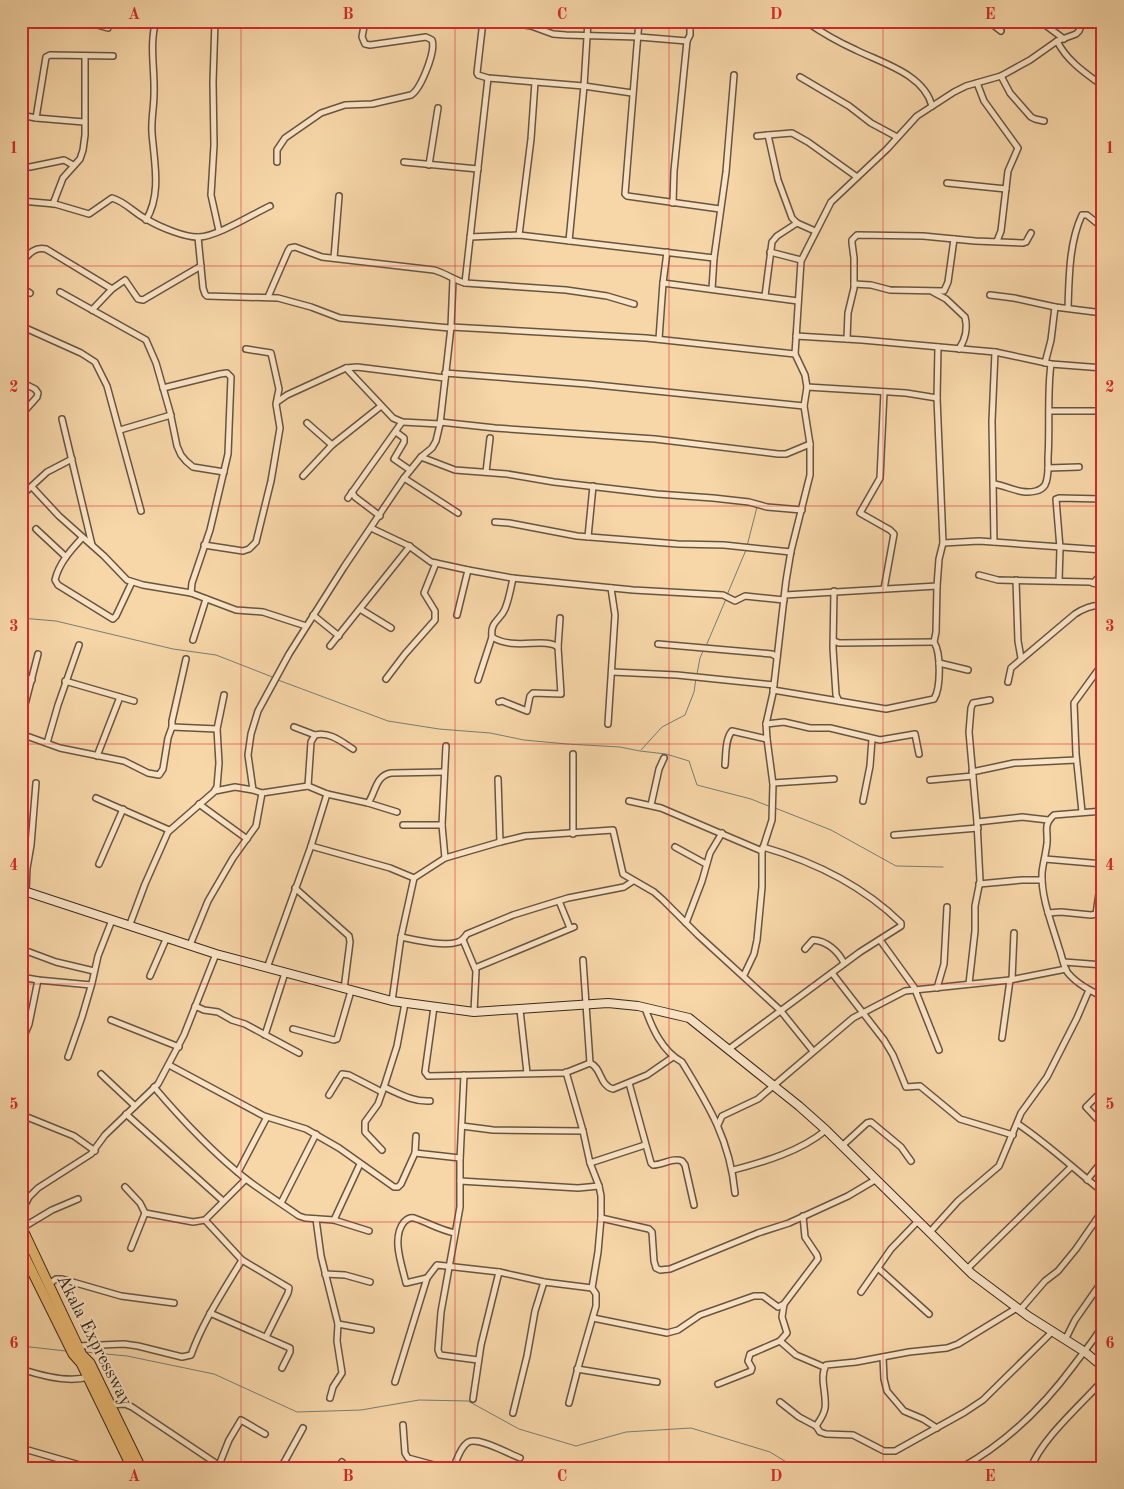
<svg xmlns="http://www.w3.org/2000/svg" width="1124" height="1489" font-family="'Old Standard TT',serif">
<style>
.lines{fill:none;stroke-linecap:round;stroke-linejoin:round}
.stream{stroke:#767f76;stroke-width:1}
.street-casing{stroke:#665540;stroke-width:8}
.secondary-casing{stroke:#362a1e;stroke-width:10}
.primary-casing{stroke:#362a1e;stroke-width:11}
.street{stroke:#fae4c6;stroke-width:5}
.secondary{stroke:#fae4c6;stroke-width:8}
.primary{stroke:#ecbb74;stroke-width:9}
.grid{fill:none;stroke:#d62828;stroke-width:1;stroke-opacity:0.55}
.labels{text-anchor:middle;stroke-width:4;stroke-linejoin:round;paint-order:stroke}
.street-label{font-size:18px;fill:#362a1e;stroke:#fae4c6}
.neatline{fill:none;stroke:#d62828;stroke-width:2}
.grid-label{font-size:16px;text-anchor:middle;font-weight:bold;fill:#d62828}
</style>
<rect width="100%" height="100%" fill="#f7d6a8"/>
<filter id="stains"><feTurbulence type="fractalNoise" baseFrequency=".004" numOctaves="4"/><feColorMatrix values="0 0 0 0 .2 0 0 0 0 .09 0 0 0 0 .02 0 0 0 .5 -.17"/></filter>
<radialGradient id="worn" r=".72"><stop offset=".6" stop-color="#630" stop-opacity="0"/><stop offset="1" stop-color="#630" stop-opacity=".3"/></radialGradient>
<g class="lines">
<g class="stream">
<path d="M747,546L757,507"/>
<path d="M727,595L746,550"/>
<path d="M21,618L56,621L173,649L216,655L275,678"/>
<path d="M706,646L726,599"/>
<path d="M697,674L700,658L704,649"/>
<path d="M278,680L388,721L439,729L490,733L524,740L567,744L620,747L640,751L666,754L689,761L697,785L751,799L771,807"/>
<path d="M641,750L662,727L685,715L694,692L696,678"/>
<path d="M775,808L831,830L896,866L943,867"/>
<path d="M21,1346L66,1351"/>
<path d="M85,1352L127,1356L214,1374L297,1412L361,1410L419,1400L468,1401L519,1429L576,1446L626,1432L691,1428L770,1452L796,1468"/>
</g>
<defs>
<g id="street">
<path d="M83,21L108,28"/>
<path d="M215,21L213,82L214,145L211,195L219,231"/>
<path d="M369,21H381"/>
<path d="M483,21L477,73L478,75L488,78L584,86L632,93"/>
<path d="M498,21L531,26L553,34L566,35L639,37L687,41"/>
<path d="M639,21L625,194L627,196L720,209"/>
<path d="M805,21C821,32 838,42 856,50C882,63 924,74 932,106"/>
<path d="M988,21L1001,31"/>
<path d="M1040,21L1064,39"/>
<path d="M794,24L796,21"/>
<path d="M1057,41C1067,61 1085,73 1103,86"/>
<path d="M1001,76L1010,93L1031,117L1035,119L1044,121"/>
<path d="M800,77L849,106L871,123L897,137"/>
<path d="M977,83L984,101L1018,148L1008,171L1001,231L997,241"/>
<path d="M21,115L36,118L84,122"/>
<path d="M36,118L46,57L50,55L113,56"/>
<path d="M768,135L778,180L792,218L797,223L815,231"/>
<path d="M757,136L792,133L808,142L857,177"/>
<path d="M277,162V150L285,138L321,113L345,105L372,104L411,95C421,89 436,51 432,40L426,37L370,45L365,44L362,37L365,21"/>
<path d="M404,162L478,169"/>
<path d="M429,165L438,108"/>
<path d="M30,167L64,160L73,165"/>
<path d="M947,183L1006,189"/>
<path d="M21,201L55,204L89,214L112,198C126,202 135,214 148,220C160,227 186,238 199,237C216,237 253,214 270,206"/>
<path d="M673,203L674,171L687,41L690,35V21"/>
<path d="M53,204L63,178L80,159L83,150L85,135V57"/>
<path d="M146,220C162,194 154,161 152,133C151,120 154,107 154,94C155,70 149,44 156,21"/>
<path d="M519,235L531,139L535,82"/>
<path d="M198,237L203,288L205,294L207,296L278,298L311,307L340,318L450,328"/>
<path d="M470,237L519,235L714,258"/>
<path d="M569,241L584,86L588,21"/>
<path d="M770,252L801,260"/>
<path d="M334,258L339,196"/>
<path d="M21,263C28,255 34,246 46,249L112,289"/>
<path d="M465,283L488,78"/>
<path d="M663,283L798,301"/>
<path d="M854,284L871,285L890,290L944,291L948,282L954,239"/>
<path d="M21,287L30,293"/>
<path d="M712,289L714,258L726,172L734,75"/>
<path d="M60,292L146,340L156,363L170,412L177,446L181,455L186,461L193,467L224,472"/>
<path d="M933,292L946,299L965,317C968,328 965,340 959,349"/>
<path d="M990,295L1014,298L1055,307L1103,313"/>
<path d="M765,296L772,242L777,236L797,223"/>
<path d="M268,297L288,251L290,248L295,247L322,257L434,270C445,273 454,280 465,283L566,290L607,296L634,304"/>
<path d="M1068,308C1069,279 1069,242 1082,215H1087L1103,228"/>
<path d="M92,310L112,289L125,280L138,299L143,300L201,266"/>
<path d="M21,326L81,353L95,362L107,386L141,511"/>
<path d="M451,327L646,338L795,354"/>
<path d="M796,336L862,340L995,352L1051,364L1103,368"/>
<path d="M659,339L663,283L667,252"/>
<path d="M847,339L848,313L854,288V258L852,243V240L857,235L923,236L975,241L1023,243L1026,242L1031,233"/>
<path d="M1045,363L1051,340L1055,307"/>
<path d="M346,368L393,418L402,422L440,424"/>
<path d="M445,373L587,384L804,406"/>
<path d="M21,382L35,389L38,393L37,397L21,415"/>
<path d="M807,387L906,393L937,398"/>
<path d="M163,388L220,374L227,373L231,377L228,454L210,530L192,583L191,593"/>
<path d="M277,402L287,395L346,368L357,367L445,378"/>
<path d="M1050,411H1101"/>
<path d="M62,419L92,545"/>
<path d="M440,422L495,428L655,439L778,454H786L810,444"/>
<path d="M307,423L332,445"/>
<path d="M120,430L171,415"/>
<path d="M396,432L404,438V442L394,459L410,470"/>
<path d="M421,457L455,470L507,474L554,482L657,494L713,498L749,502L767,507L802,510"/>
<path d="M1048,468L1079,467"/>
<path d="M486,472L490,438"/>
<path d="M303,476L332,445L381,406"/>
<path d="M404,478L458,513"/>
<path d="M994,484C1008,486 1021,495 1036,491C1040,490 1043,488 1045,485C1049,477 1048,466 1048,458C1050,427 1047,393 1051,364"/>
<path d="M32,487L59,516L104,556L127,580L143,585L191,593L236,610L263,612L306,626"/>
<path d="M352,492L355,497L380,516"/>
<path d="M21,496L47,472L72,459"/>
<path d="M348,498L402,422"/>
<path d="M495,522L509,523L577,536L678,544L724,545L791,552"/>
<path d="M371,528L409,546L431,562L468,570L512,578L633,590L723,595L735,601L745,596L784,600"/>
<path d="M36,529L66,557"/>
<path d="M588,537L593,486"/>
<path d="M82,538C71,550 59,563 55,580L58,585L113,619L116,616L132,582"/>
<path d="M994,542L992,421L995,352"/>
<path d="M943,543L979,541L1103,550"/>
<path d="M204,545L243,551L249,549L256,542L271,481L280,428L276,404L279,389L271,353L246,349"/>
<path d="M979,575L998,580L1090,582L1103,586"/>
<path d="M1016,580L1018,641L1021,658"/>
<path d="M1059,581L1060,548L1056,499L1059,498L1103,499"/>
<path d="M1093,583L1103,573"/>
<path d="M884,589L894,534L890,530L860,513L880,478L884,392"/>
<path d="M834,591L833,648L836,695L839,701"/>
<path d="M785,595L937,586L939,559L943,543L937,398L938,347"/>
<path d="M360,609L391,628"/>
<path d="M313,615L339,636"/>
<path d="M457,615L468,570"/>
<path d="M492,637C514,651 544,637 558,647"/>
<path d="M193,640L206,599"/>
<path d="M834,641L839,643L934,642"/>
<path d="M658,644L772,654L777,657"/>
<path d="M330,646L410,546"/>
<path d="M939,663L968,670"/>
<path d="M612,672L677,675L774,685"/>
<path d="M21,675L32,680"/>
<path d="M386,679L405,654L435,620V611L424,593L436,563"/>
<path d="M478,680L492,637C490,621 500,621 505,609C509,599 511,588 513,578"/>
<path d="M65,681L134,701"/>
<path d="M1008,682L1011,668L1075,614C1083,609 1093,604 1103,606"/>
<path d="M773,690L886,709L934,699C941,688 941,653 934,642L936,632L937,586"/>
<path d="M499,702L502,701L527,711L530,696L533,693L561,694L558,647L560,618"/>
<path d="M21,720L38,654"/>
<path d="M608,724L615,615L611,588"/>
<path d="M766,724L784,722L810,728H830L880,740L915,734L919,754"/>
<path d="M172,727L217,729"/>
<path d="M294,727L315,735"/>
<path d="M21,734L60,748L124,761L148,773L159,775L163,769L168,738L172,727V721L186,659"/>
<path d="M47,743L58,705L79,645"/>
<path d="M97,756L120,697"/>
<path d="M725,765C726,755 725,739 732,731L767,739"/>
<path d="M972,772L1014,763L1076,760"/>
<path d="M498,779L500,842"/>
<path d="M930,780L973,776"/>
<path d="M773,783L834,779"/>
<path d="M308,786L311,742L315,735C329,731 342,742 353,749"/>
<path d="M215,790L217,787L219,763L217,729L224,695"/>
<path d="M262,793L308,786L327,794L368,803C376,792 375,776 391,773L444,772"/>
<path d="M96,798L169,830"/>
<path d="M629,801L661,808L762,851"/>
<path d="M863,801L870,766L872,739"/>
<path d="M368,803L397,812"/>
<path d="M199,804L247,839"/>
<path d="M651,805L659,769L664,758"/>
<path d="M1103,811L1054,815C1043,825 1048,830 1047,843C1046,853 1043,863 1042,873C1041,898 1052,924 1059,948C1062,955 1063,967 1068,973C1077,984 1091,991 1103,997"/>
<path d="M1082,812L1076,754L1074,703L1103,663"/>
<path d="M977,822L1022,817L1048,820"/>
<path d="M403,825H442"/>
<path d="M573,834V754"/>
<path d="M894,835L978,828"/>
<path d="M311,846L390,868L414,878L445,858L500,842L525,836L613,830L623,874L654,892L663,900L698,935L780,1010L813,1051"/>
<path d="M675,847L706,864"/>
<path d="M445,858L442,825L446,746"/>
<path d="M1045,859L1103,864"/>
<path d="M99,864L123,809"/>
<path d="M979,884L1022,880H1042"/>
<path d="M295,888L349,936L350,942L344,989"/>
<path d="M559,901L570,928"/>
<path d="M21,910L26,891L27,868L31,845L36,783"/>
<path d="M1048,913L1061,912L1091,915L1096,914L1103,866"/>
<path d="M686,923L702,881L710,853L722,833"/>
<path d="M130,924L145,884L168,832L215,791L235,787L253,790"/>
<path d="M401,937L414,878"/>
<path d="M463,940L476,971L474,1012"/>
<path d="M880,940L914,987L939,1050"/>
<path d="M190,945L208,901L233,858L256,826L262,793L253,790L248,755L251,734L258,711L289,654L344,567L404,478L421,457L432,448L436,441L440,424L451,327L453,279"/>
<path d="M21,949L56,962L94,971"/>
<path d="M805,949L813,940C827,941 838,951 844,963"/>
<path d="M583,960L590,1063"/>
<path d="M1064,962L1103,965"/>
<path d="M267,968L311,846L327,794"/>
<path d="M475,968L574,927"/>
<path d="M832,973L884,1040L893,1055L906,1087L920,1086L960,1119L1013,1135"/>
<path d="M744,975L754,954L757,940L762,887V851L772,820L773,784L767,739L766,724L773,693L786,581L791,551L810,475V444L804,406L807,387L805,375L795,354L801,261L831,202L887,149L917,116L954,92L966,86L1001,76L1030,60L1057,41L1076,34L1079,31L1083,21"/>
<path d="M150,976L167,937"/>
<path d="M21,977L38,980L91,985"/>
<path d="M1012,979L1014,933"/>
<path d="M969,984L975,931V906L980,881L977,822L969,732L971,708L973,703L990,700"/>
<path d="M937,988L944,964L947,907"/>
<path d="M392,1001L401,937C416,940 444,947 458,942C462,941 464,938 467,934L513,915L568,898L624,887L633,881"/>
<path d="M195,1006L204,1010L218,1012L232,1020L245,1024L299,1053"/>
<path d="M434,1007L425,1072L428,1076L565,1073L590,1063"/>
<path d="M645,1008C652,1028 662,1051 682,1062C709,1106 730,1140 735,1193"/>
<path d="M520,1010L527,1073"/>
<path d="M111,1020L179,1047"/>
<path d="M293,1029L334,1040L337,1039L351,991"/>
<path d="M265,1035L285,973"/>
<path d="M1002,1038L1010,980"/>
<path d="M21,1043L29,1024L38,980"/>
<path d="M729,1049L860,952L901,926V923C862,885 815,862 763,847"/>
<path d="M68,1057L82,1017L92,983L98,956L112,920"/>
<path d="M590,1063C602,1068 599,1085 613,1089L647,1075L673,1057"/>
<path d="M169,1065L264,1116L306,1129L339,1148L394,1187H398L401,1184L415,1153L416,1136"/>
<path d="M566,1072L583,1131L590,1163L599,1186L601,1196V1218L598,1252L592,1288L596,1294V1306L578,1368L569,1403"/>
<path d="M101,1074L135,1106"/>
<path d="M464,1075L460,1160V1207L441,1312L438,1350L440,1355L478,1360"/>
<path d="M629,1083L651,1163L653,1165C663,1165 673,1157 682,1161L685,1165L694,1205"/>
<path d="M154,1087C182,1120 212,1152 246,1179C263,1192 282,1204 299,1216L305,1218L334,1220L369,1231"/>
<path d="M384,1087C400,1094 413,1102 430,1101"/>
<path d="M1103,1090L1086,1107L1103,1125"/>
<path d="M329,1095L342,1074L349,1075L382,1092"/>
<path d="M126,1114L223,1201"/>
<path d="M27,1117L74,1136L95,1151"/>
<path d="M1018,1124C1048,1144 1074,1169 1103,1192"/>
<path d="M718,1125L722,1116L758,1099L853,1018L905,991L1010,980L1066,969"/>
<path d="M462,1126L493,1130L583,1131"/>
<path d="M842,1146L867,1123L871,1122L901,1147L911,1161"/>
<path d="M382,1150L365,1132V1122L378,1104L384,1087L397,1046L405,1003"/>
<path d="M415,1153L460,1158"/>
<path d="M590,1163L645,1145"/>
<path d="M733,1170C764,1162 801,1151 826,1130"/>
<path d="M238,1172L267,1117"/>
<path d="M1087,1180L1103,1160"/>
<path d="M460,1181L578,1188L599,1186"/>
<path d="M125,1187L140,1203L145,1213"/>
<path d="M281,1203L316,1134"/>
<path d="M21,1212L29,1197L38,1188L91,1154L105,1135L158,1084L184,1035L216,954"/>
<path d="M601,1218L649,1229L652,1232L654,1261L656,1268L660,1270L670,1269L758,1233L789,1223L848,1196L875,1180"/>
<path d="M316,1219L321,1256L338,1324L371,1330"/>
<path d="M205,1220L242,1260L289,1288L288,1293L266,1337"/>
<path d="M334,1220L360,1164"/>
<path d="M22,1228L52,1210L78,1199"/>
<path d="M930,1232L958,1201L999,1166L1021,1113L1047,1077L1077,1018L1089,990"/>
<path d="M131,1248L145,1213L193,1222L205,1220L246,1179"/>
<path d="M878,1268L929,1314"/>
<path d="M967,1269L1071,1167"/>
<path d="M325,1274L345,1275L370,1282"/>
<path d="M427,1278L406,1283C402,1265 391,1238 404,1222C407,1219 410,1217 414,1218C429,1223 440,1230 455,1233"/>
<path d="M49,1284L56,1279H62L121,1296L174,1303"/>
<path d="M861,1292L891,1249L918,1221"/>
<path d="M1020,1310L1045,1281L1058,1271L1076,1249L1103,1210"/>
<path d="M210,1313L290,1348V1352L282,1368"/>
<path d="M593,1318L667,1333L678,1330L700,1315L754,1296H763L778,1307L784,1304"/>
<path d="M1065,1340L1075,1320L1103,1280"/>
<path d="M780,1341L796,1355L824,1367"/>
<path d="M78,1346L124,1344L138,1346L182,1357L191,1355C203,1321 224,1290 242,1260"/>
<path d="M883,1357L884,1379L887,1391L904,1411L923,1419L937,1428"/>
<path d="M21,1369C39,1375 69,1383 88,1377"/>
<path d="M577,1369L657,1382"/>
<path d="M395,1382L427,1278L437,1265L499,1272L544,1282L592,1288"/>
<path d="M718,1384L751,1371L752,1368L748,1361L750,1354L780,1341L787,1333L782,1317L784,1304L818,1259L817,1255L805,1237L803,1216"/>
<path d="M330,1398L333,1387L342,1373L337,1341L338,1324"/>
<path d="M473,1399L481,1345L499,1272"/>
<path d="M780,1402L799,1417L816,1426L820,1432L826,1434L853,1435L884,1451H895L965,1412L983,1400L1052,1332"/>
<path d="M111,1405L125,1404L132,1407L223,1468"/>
<path d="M513,1413L527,1356L535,1311L544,1282"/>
<path d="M21,1425L23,1414"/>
<path d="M403,1425L405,1453L408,1458L445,1468"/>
<path d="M816,1426C820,1420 824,1415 825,1408C827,1394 819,1378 826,1365L856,1362L909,1352L947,1348L958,1344L1017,1308"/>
<path d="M21,1448L90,1468"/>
<path d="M219,1465L229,1440L241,1420L265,1434"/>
<path d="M383,1466L385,1468"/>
<path d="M281,1468L303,1428"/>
<path d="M338,1468L342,1462"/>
<path d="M453,1468C457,1460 460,1448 467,1443C476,1435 509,1454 520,1458"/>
<path d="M961,1468C1008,1442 1043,1407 1074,1365C1084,1351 1095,1340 1103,1324"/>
<path d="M1031,1468C1041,1439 1082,1404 1103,1380"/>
<path d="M1097,1468L1103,1461"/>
</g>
<path id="secondary" d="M21,890L216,954L392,1001L474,1012L608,1003L638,1006L689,1018L799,1106L826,1130L972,1274L1028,1316L1085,1352L1103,1367"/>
<g id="primary">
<path d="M21,1226L82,1355L90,1363L141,1468"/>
<path d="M21,1249L73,1354L81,1363L132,1468"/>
</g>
</defs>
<use href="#street" class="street-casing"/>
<use href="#secondary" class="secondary-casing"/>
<use href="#primary" class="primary-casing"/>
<use href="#street" class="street"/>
<use href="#secondary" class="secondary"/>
<use href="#primary" class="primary"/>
</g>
<path class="grid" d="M241,21V1468M455,21V1468M669,21V1468M883,21V1468M21,266H1103M21,506H1103M21,744H1103M21,984H1103M21,1222H1103"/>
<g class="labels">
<g class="street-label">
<text transform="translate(95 1340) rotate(63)" y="6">Akala Expressway</text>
</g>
</g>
<rect width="1124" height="1489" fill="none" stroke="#f7d6a8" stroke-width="55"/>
<rect x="28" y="28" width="1068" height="1434" class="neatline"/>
<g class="grid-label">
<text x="134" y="19">A</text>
<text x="348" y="19">B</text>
<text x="562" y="19">C</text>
<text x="776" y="19">D</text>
<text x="990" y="19">E</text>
<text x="14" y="153">1</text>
<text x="1110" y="153">1</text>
<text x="14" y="392">2</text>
<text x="1110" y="392">2</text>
<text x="14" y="631">3</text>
<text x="1110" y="631">3</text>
<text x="14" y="870">4</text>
<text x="1110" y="870">4</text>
<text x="14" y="1109">5</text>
<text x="1110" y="1109">5</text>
<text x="14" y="1348">6</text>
<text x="1110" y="1348">6</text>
<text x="134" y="1481">A</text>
<text x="348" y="1481">B</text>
<text x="562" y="1481">C</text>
<text x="776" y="1481">D</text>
<text x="990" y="1481">E</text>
</g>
<rect width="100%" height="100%" filter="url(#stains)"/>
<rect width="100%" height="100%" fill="url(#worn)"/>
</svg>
